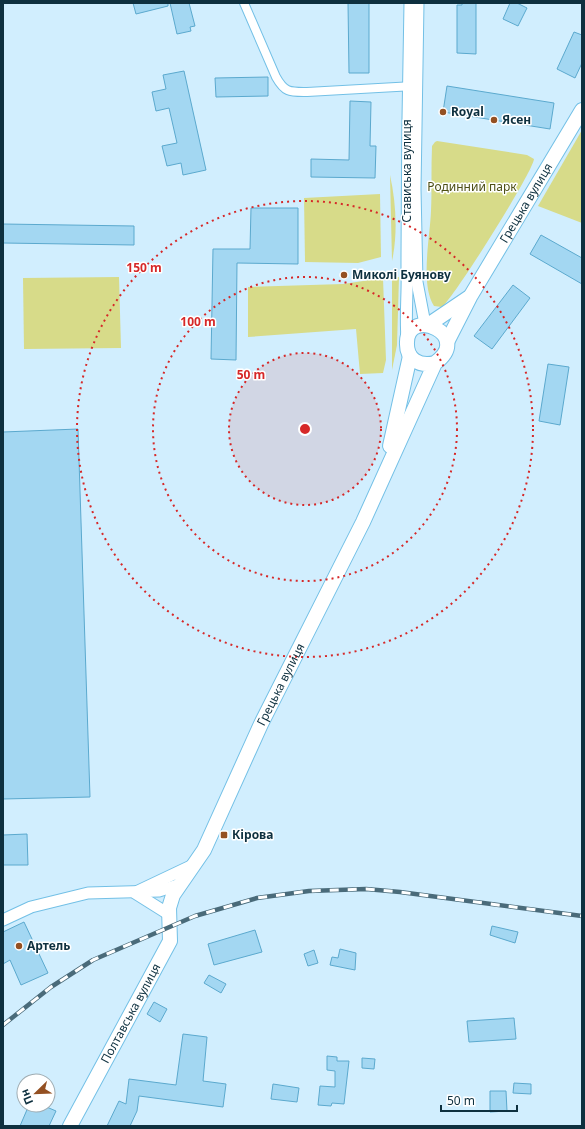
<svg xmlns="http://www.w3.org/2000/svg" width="585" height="1129" font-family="'Noto Sans',sans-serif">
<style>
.green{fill:#d7db89}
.building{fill:#a3d7f2;stroke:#5ba9ce}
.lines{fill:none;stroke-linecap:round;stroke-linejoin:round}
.street-casing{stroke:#73c0e6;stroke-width:10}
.secondary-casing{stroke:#73c0e6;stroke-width:13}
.highway-casing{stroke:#73c0e6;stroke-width:16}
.street{stroke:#fff;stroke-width:8}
.secondary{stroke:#fff;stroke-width:11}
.highway{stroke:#fff;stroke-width:14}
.rail-casing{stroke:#4a6b7a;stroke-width:4.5}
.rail{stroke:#fff;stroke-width:3;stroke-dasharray:9;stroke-linecap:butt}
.ring{fill:none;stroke:#d62828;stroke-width:2;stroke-dasharray:2 4}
.poi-dot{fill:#945022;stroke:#fff;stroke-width:1.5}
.labels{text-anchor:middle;stroke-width:3;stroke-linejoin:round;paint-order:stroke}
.poi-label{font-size:12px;font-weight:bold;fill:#0e303f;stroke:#fff;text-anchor:start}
.street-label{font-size:12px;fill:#0e303f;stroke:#fff}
.park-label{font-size:12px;fill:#4c4e14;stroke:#fff}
.centre{fill:#d62828;stroke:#fff;stroke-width:2}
.ring-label{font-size:12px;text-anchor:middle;font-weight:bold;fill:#d62828;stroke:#fff;stroke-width:3;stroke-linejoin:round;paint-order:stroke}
</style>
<rect width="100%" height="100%" fill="#d1eefe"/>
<g class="green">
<path d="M582,130V223L538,206Z"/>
<path d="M437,141L527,155L534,159C533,172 455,296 442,307L434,306C420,284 430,238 431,211C432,190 431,168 432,146L435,142Z"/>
<path d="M390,175C396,203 398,233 392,261Z"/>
<path d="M380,194L381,257L358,263L305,262L304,198Z"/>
<path d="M119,277L121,348L24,349L23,278Z"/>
<path d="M399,277L397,345L392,370V278Z"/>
<path d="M383,278L386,360L383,373L360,374L356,329L248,337V287L343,284Z"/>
</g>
<g class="building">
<path d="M133,3H168V6L136,14Z"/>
<path d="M170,3H189L195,26L190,27L191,31L177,34Z"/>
<path d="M348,3H369V73H349Z"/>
<path d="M462,3H476V54L457,53V5H462Z"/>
<path d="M510,3H517L527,8L518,26L503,19Z"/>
<path d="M574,32L582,35V63L575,78L557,69Z"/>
<path d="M184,71L206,170L183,175L181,163L167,166L162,146L177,143L169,108L156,111L152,92L166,89L163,75Z"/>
<path d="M268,77V96L216,97L215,78Z"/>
<path d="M447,86L554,103L550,129L443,112Z"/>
<path d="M350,101L371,102L370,146H376L375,178L311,177V159L349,160Z"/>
<path d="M251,208H298V264L237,263L236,360L211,359L213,249H250Z"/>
<path d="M3,224L134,226V245L3,243Z"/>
<path d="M541,235L582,258V284L530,254Z"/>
<path d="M513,285L530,298L492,349L474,336Z"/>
<path d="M548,364L569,367L560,425L539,421Z"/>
<path d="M78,429L90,797L3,799V432Z"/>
<path d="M27,834L28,865H3V835Z"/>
<path d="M24,922L48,973L21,985L10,960L3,964V932Z"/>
<path d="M492,926L518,932L515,943L490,935Z"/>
<path d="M255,930L262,952L214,965L208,944Z"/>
<path d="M340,949L356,953L355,970L330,965L332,957L338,958Z"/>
<path d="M314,950L318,963L308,966L304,954Z"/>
<path d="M209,975L226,984L221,993L204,983Z"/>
<path d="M154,1002L167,1009L160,1022L147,1014Z"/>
<path d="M514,1018L516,1039L469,1042L467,1021Z"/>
<path d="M183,1034L207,1037L203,1081L226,1084L223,1107L139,1096L137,1111L130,1126H107L119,1101L126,1104L129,1079L176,1085Z"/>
<path d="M327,1056L337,1057V1061H349L344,1104L332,1103L331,1106L318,1105L320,1086L335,1087V1071L327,1070Z"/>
<path d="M362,1058L375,1059L374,1069L362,1068Z"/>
<path d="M514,1083L531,1084V1094L513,1093Z"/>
<path d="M273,1084L299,1088L297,1102L271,1099Z"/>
<path d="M490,1091H506L507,1111L490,1112Z"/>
<path d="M29,1105H42L56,1111L49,1126H20Z"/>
</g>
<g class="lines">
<defs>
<path id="street" d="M244,3L276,77C285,93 290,92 307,92L414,86"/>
<g id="secondary">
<path d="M418,3L415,189L417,282L425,324"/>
<path d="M407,338C405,314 408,292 407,268C407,180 408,91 410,3"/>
<path d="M138,891L195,864"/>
<path d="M135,893L170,915"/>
<path d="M3,920L31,907L88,893L159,891L181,884"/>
</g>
<g id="highway">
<path d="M428,325L468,298"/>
<path id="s1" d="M447,342L470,297L582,110"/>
<path d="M390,446L410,356"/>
<path id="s2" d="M70,1126L170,941L169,908L173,895L204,850L261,724L363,522L435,363C474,335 408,306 407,342C406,359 419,367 435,363"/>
</g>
</defs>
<use href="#street" class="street-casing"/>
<use href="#secondary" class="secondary-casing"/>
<use href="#highway" class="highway-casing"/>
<use href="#street" class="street"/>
<use href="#secondary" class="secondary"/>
<use href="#highway" class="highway"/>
<defs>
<path id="rail" d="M3,1025L51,987L93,960L195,916L257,898L309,891L366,889L400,892L582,916"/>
</defs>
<use href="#rail" class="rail-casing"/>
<use href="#rail" class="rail"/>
</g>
<circle cx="305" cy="429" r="76" fill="#d62828" fill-opacity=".12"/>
<g class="ring">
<circle cx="305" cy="429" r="76"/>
<circle cx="305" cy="429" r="152"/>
<circle cx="305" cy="429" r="228"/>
</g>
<g class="poi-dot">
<circle cx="443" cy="112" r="4"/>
<circle cx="494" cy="120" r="4"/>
<circle cx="344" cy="275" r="4"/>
<rect x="220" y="831" width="8" height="8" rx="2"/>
<circle cx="19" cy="946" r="4"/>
</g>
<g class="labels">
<g class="poi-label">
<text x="451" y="116">Royal</text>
<text x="502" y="124">Ясен</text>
<text x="352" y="279">Миколі Буянову</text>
<text x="232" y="839">Кірова</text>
<text x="27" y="950">Артель</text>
</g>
<g class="street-label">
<text transform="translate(407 171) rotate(-90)" y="4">Стависька вулиця</text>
<text dy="4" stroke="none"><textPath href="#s1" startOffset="160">Грецька вулиця</textPath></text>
<text dy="4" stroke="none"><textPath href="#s2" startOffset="494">Грецька вулиця</textPath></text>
<text dy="4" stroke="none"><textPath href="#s2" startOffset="128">Полтавська вулиця</textPath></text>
</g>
<g class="park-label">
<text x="472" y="191">Родинний парк</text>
</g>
</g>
<circle cx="305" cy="429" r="6" class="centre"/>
<g class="ring-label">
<text x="144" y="272">150 m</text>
<text x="198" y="326">100 m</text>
<text x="251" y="379">50 m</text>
</g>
<rect width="585" height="1129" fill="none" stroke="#0e303f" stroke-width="8"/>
<g transform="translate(36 1093) rotate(247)"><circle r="19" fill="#ffffff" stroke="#9facb2"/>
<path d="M0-3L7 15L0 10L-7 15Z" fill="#945022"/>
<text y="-6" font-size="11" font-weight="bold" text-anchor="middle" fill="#0e303f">Пн</text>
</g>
<path d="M441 1105v6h76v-6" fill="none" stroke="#0e303f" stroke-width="2"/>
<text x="447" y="1105" font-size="12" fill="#0e303f" stroke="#ffffff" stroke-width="3" paint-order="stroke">50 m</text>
</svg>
